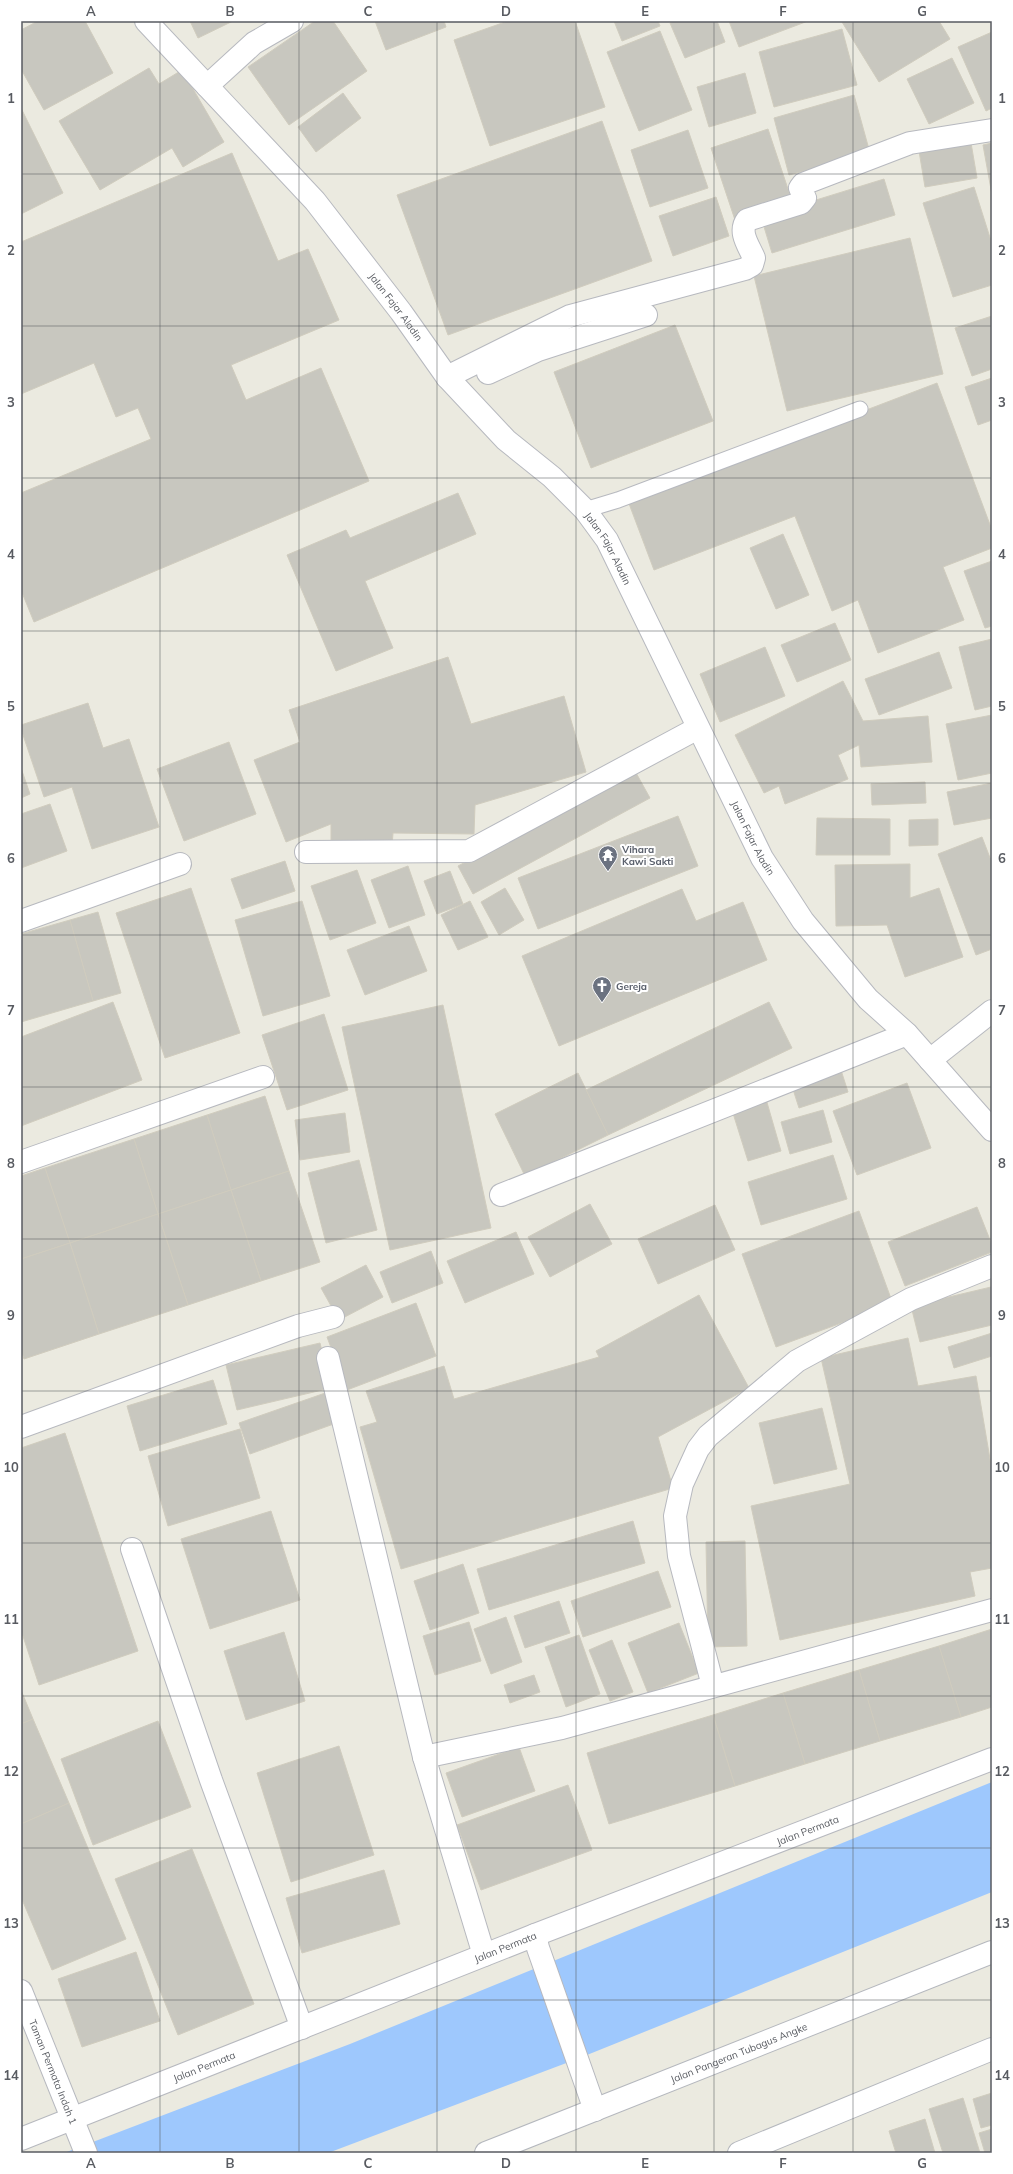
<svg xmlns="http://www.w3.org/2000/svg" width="1013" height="2174" font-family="Mulish,sans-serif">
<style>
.water{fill:#9ec8fd}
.building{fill:#c8c7bf;stroke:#d0ccbe}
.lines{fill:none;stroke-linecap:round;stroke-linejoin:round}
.service-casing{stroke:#b7b9bf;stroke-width:17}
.minor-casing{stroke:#b7b9bf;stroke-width:24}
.tertiary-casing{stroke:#b7b9bf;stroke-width:24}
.secondary-casing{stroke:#b5b8be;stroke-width:24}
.service{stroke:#fff;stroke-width:15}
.minor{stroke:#fff;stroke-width:22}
.tertiary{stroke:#fff;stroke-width:22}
.secondary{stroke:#fff;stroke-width:22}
.grid{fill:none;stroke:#585b61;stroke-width:1;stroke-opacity:0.55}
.labels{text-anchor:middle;stroke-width:4;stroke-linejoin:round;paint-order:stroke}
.street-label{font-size:10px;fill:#585b61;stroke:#fff}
.worship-label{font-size:10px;font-weight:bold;fill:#5b616d;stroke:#fff;text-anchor:start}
.neatline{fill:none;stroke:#585b61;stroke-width:1.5}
.grid-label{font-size:13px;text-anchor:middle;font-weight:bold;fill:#585b61}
</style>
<rect width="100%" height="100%" fill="#ebeae0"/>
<path class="water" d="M992,1782V1892L577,2059L328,2153H64L350,2044Z"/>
<g class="building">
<path d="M38,21H85L113,73L44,110L21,69V30Z"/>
<path d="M190,21H233L198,38Z"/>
<path d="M315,21H333L367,71L289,125L248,67Z"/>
<path d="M375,21H444L446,27L386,50Z"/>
<path d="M508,21H575L605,107L490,146L454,40Z"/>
<path d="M614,21H658L660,26L622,41Z"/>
<path d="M674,21H717L725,42L685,58L670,23Z"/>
<path d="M729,21H808L739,47Z"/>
<path d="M939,21L950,39L879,82L842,22Z"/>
<path d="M842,29L857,85L774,107L759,52Z"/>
<path d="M660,31L692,110L639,131L607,52Z"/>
<path d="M992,32V108L986,111L958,47Z"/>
<path d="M952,58L974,103L929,124L907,79Z"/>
<path d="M149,68L159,84L182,70L224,142L183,167L172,148L100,190L59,121Z"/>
<path d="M745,73L756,113L709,127L697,87Z"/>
<path d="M343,93L361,118L316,152L298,127Z"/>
<path d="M854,95L870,153L789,175L774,118Z"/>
<path d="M21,108L63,193L21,214Z"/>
<path d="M602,121L652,261L448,335L397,195Z"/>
<path d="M768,129L792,201L735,220L711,148Z"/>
<path d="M688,130L708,188L650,207L631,150Z"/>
<path d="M970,137L977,178L925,187L918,145Z"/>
<path d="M992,143V195L983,145Z"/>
<path d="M232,153L278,261L308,249L339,320L231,365L246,400L321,368L369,481L34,622L21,590V493L151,439L138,408L116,417L94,363L21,394V242Z"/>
<path d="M884,179L895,215L772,253L761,217Z"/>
<path d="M974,187L992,244V285L953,297L923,203Z"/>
<path d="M716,197L729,236L673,256L659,216Z"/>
<path d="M910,238L943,374L787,411L754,276Z"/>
<path d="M992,316V369L972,376L955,328Z"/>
<path d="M675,325L713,421L591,468L554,372Z"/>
<path d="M992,378V420L978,425L965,387Z"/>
<path d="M937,383L992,530V548L943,567L964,620L878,653L858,600L832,611L795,516L654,570L628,501Z"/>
<path d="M458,493L476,534L365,581L393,648L336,671L287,555L346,530L350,538Z"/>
<path d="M783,534L809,595L776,609L750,548Z"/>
<path d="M992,561V626L985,628L964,571Z"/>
<path d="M835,623L851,660L797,682L781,645Z"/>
<path d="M992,639V706L975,710L959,647Z"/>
<path d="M765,647L785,696L720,722L700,674Z"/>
<path d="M939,652L952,688L879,715L865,679Z"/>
<path d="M448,657L471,724L564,696L586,772L475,805L474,834L393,833L392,846H331V824L286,842L254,760L300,742L289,710Z"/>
<path d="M843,681L863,721L928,716L932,762L861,767L859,745L838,755L848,779L785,804L779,786L764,793L735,735Z"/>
<path d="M88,703L103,748L129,739L159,827L92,849L72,787L44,797L21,729V725Z"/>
<path d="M992,715V773L958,780L946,724Z"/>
<path d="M229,742L256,814L184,841L157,769Z"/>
<path d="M21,768L30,794L21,798Z"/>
<path d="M635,771L650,798L473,894L458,866Z"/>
<path d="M925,782L926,803L872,805L871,784Z"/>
<path d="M992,783V818L954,825L947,792Z"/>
<path d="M50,804L67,851L21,868V814Z"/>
<path d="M678,816L698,866L538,929L518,878Z"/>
<path d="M817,818L890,819V855H816Z"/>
<path d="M938,819V845L909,846V820Z"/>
<path d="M982,837L992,863V949L976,955L938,854Z"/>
<path d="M285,861L295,891L242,909L231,879Z"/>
<path d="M910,864V898L939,888L963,957L905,977L887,925L836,926L835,865Z"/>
<path d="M408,866L425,915L389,928L371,880Z"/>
<path d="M357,870L376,923L330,940L311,886Z"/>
<path d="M450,871L463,904L437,914L424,881Z"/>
<path d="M191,888L240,1033L165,1058L116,913Z"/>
<path d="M505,888L524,920L499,935L481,902Z"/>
<path d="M682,889L696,921L743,902L767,960L559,1046L522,956Z"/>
<path d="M302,901L330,996L263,1016L235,920Z"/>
<path d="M470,901L488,937L458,950L441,915Z"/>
<path d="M98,912L121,993L93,1001L70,920Z"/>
<path d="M70,920L93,1001L21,1022V934Z"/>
<path d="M409,926L427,971L365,995L347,950Z"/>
<path d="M113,1002L142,1080L21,1126V1037Z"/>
<path d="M769,1002L792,1048L608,1135L586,1090Z"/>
<path d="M443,1005L491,1228L390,1250L342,1027Z"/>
<path d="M324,1014L348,1090L287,1110L262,1035Z"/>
<path d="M840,1067L848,1092L799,1108L791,1083Z"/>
<path d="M578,1073L608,1135L525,1176L495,1114Z"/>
<path d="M907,1083L931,1148L857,1175L833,1111Z"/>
<path d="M265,1096L289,1171L231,1190L207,1115Z"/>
<path d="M766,1099L781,1151L748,1161L732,1110Z"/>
<path d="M823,1110L832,1142L790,1154L781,1122Z"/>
<path d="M345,1113L350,1152L300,1160L295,1120Z"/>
<path d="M207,1115L231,1190L158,1214L134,1139Z"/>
<path d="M134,1139L158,1214L70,1243L45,1168Z"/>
<path d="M833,1155L847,1199L761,1225L748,1182Z"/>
<path d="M359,1160L377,1230L326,1243L308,1173Z"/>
<path d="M45,1168L70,1243L21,1259V1176Z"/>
<path d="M289,1171L320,1262L261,1281L231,1190Z"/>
<path d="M231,1190L261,1281L188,1305L158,1214Z"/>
<path d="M590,1204L612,1244L550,1277L528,1237Z"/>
<path d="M715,1205L735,1250L658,1284L638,1239Z"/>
<path d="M977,1207L992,1245V1252L905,1286L888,1242Z"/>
<path d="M859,1211L893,1304L776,1347L742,1254Z"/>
<path d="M158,1214L188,1305L99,1334L70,1243Z"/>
<path d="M516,1232L534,1274L465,1303L447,1261Z"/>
<path d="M70,1243L99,1334L24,1359L21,1349V1259Z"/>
<path d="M431,1251L443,1283L392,1303L380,1272Z"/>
<path d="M366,1265L383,1297L339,1320L321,1288Z"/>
<path d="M991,1287L992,1325L920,1342L911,1306Z"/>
<path d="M699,1295L749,1388L658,1437L673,1488L401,1569L360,1427L377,1422L366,1391L444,1366L454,1399L599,1357L596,1351Z"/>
<path d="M416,1303L436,1356L347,1390L327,1337Z"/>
<path d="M992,1333V1356L954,1368L948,1347Z"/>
<path d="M908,1338L918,1386L976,1376L992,1471V1568L970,1572L975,1596L780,1640L751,1506L850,1484L821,1358Z"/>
<path d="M320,1343L331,1388L237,1410L226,1365Z"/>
<path d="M213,1380L227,1424L140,1451L127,1406Z"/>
<path d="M331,1391L342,1421L250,1454L239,1423Z"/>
<path d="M822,1408L837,1469L774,1484L759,1423Z"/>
<path d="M240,1429L260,1498L168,1526L148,1456Z"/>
<path d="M65,1433L138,1651L39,1685L21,1630V1448Z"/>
<path d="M271,1511L300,1600L210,1629L181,1539Z"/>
<path d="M633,1521L645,1563L489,1610L477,1569Z"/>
<path d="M745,1541L747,1646L708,1647L706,1542Z"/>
<path d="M463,1564L479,1613L430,1630L414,1581Z"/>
<path d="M658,1571L671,1607L583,1637L571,1601Z"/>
<path d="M559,1601L570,1633L525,1648L514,1616Z"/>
<path d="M506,1617L522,1662L491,1674L474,1629Z"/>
<path d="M469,1622L481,1661L435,1675L423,1636Z"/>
<path d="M679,1623L699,1673L648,1693L628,1643Z"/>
<path d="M992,1629V1707L961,1717L939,1646Z"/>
<path d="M284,1632L305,1701L246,1720L224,1651Z"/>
<path d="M579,1635L600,1694L566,1707L545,1647Z"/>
<path d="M612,1640L633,1692L610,1701L589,1650Z"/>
<path d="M939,1646L961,1717L880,1741L859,1670Z"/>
<path d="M859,1670L880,1741L805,1764L783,1693Z"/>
<path d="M534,1675L540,1692L510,1703L504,1685Z"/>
<path d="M21,1690L33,1719L21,1724Z"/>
<path d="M783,1693L805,1764L735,1786L713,1715Z"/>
<path d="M713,1715L735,1786L609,1824L587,1753Z"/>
<path d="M33,1719L69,1803L21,1824V1724Z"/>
<path d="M158,1721L191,1807L93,1845L61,1759Z"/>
<path d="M339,1746L374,1855L291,1882L257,1773Z"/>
<path d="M519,1747L535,1791L462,1817L446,1773Z"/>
<path d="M568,1785L592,1850L481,1890L457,1825Z"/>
<path d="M69,1803L126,1939L52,1970L21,1897V1824Z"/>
<path d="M192,1849L254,2004L178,2035L115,1879Z"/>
<path d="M384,1870L400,1924L302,1953L286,1898Z"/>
<path d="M136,1952L160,2021L82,2047L58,1979Z"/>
<path d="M992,2093V2125L981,2128L973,2099Z"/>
<path d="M963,2098L980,2153H943L929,2109Z"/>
<path d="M925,2119L935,2153H896L889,2131Z"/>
<path d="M992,2129V2153H985L979,2133Z"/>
</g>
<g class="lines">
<defs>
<path id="service" d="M585,510L618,500L860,409"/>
<g id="minor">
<path d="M207,86L254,43L292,21"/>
<path d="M488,373L538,350L646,315"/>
<path d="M447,377L570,316L745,269L752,265L754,258C749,246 738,232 747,220L801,203L805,198L800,188L803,184L910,143L992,130"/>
<path d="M306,852L469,851L698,728"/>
<path d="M21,921L180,864"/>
<path d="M930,1060L992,1011"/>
<path d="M21,1162L263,1077"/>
<path d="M501,1195L907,1034"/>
<path d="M328,1358L424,1757L484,1955"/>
<path d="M21,1427L298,1326L333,1317"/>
<path d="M132,1549L211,1780L302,2028"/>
<path d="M713,1686L679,1556L675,1516L682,1484L698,1449L708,1436L797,1361L911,1299L992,1266"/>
<path d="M424,1757L562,1728L992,1610"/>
<path d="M535,1935L538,1948L595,2110"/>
<path id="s1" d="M21,1991L86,2153"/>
</g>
<g id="tertiary">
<path id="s2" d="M146,21L315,201L401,312L447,377L506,440L552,477L585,510L607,540L762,858L803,921L868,999L907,1034L992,1130"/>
<path id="s3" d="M21,2139L535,1935L992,1759"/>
</g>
<g id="secondary">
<path id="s4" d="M486,2153L992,1952"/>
<path d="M739,2153L992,2049"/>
</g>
</defs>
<use href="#service" class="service-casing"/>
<use href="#minor" class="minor-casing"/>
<use href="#tertiary" class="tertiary-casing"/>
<use href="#secondary" class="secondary-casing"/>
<use href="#service" class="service"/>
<use href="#minor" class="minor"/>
<use href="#tertiary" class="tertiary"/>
<use href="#secondary" class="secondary"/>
</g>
<path class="grid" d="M160,21V2153M299,21V2153M437,21V2153M576,21V2153M714,21V2153M853,21V2153M21,174H992M21,326H992M21,478H992M21,631H992M21,783H992M21,935H992M21,1087H992M21,1239H992M21,1391H992M21,1543H992M21,1696H992M21,1848H992M21,2000H992"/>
<defs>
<symbol id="temple-pin" viewBox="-11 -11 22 30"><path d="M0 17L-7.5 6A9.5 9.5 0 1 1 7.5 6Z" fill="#6b7280" stroke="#fff"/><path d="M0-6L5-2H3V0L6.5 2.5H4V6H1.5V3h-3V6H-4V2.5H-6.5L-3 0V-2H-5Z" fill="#fff"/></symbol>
<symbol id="church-pin" viewBox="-11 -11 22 30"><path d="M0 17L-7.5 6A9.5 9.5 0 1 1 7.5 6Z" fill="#6b7280" stroke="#fff"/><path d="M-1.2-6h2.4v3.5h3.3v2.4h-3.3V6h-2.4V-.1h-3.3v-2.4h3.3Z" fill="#fff"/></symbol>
</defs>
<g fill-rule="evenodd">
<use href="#temple-pin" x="597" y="844" width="22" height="30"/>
<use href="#church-pin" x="591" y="975" width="22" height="30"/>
</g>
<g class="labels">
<g class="street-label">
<text dy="4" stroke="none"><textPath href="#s2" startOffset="380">Jalan Fajar Aladin</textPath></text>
<text dy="4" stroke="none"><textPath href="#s2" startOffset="704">Jalan Fajar Aladin</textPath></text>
<text dy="4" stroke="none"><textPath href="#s2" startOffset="1028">Jalan Fajar Aladin</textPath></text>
<text dy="4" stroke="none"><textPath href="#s3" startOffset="845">Jalan Permata</textPath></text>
<text dy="4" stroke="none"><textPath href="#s3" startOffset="521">Jalan Permata</textPath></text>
<text dy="4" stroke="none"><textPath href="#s4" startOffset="272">Jalan Pangeran Tubagus Angke</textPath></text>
<text dy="4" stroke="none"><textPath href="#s3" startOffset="197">Jalan Permata</textPath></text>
<text dy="4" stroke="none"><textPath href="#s1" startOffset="87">Taman Permata Indah 1</textPath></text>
</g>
<g class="worship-label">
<text x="622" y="853">Vihara<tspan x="622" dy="12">Kawi Sakti</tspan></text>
<text x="616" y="990">Gereja</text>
</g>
</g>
<rect width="1013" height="2174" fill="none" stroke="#ffffff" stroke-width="44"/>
<rect x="22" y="22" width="969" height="2130" class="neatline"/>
<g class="grid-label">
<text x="91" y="16">A</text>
<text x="230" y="16">B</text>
<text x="368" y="16">C</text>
<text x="506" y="16">D</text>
<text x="645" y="16">E</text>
<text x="783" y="16">F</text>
<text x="922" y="16">G</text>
<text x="11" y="103">1</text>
<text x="1002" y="103">1</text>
<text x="11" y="255">2</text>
<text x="1002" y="255">2</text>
<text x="11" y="407">3</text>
<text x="1002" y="407">3</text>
<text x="11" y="559">4</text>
<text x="1002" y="559">4</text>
<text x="11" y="711">5</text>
<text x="1002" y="711">5</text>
<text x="11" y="863">6</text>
<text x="1002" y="863">6</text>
<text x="11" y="1015">7</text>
<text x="1002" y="1015">7</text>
<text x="11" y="1168">8</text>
<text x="1002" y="1168">8</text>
<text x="11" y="1320">9</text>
<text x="1002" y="1320">9</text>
<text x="11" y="1472">10</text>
<text x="1002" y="1472">10</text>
<text x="11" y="1624">11</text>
<text x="1002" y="1624">11</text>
<text x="11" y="1776">12</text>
<text x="1002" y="1776">12</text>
<text x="11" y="1928">13</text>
<text x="1002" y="1928">13</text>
<text x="11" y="2080">14</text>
<text x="1002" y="2080">14</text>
<text x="91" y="2168">A</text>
<text x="230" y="2168">B</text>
<text x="368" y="2168">C</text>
<text x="506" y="2168">D</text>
<text x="645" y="2168">E</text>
<text x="783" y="2168">F</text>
<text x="922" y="2168">G</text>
</g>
</svg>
